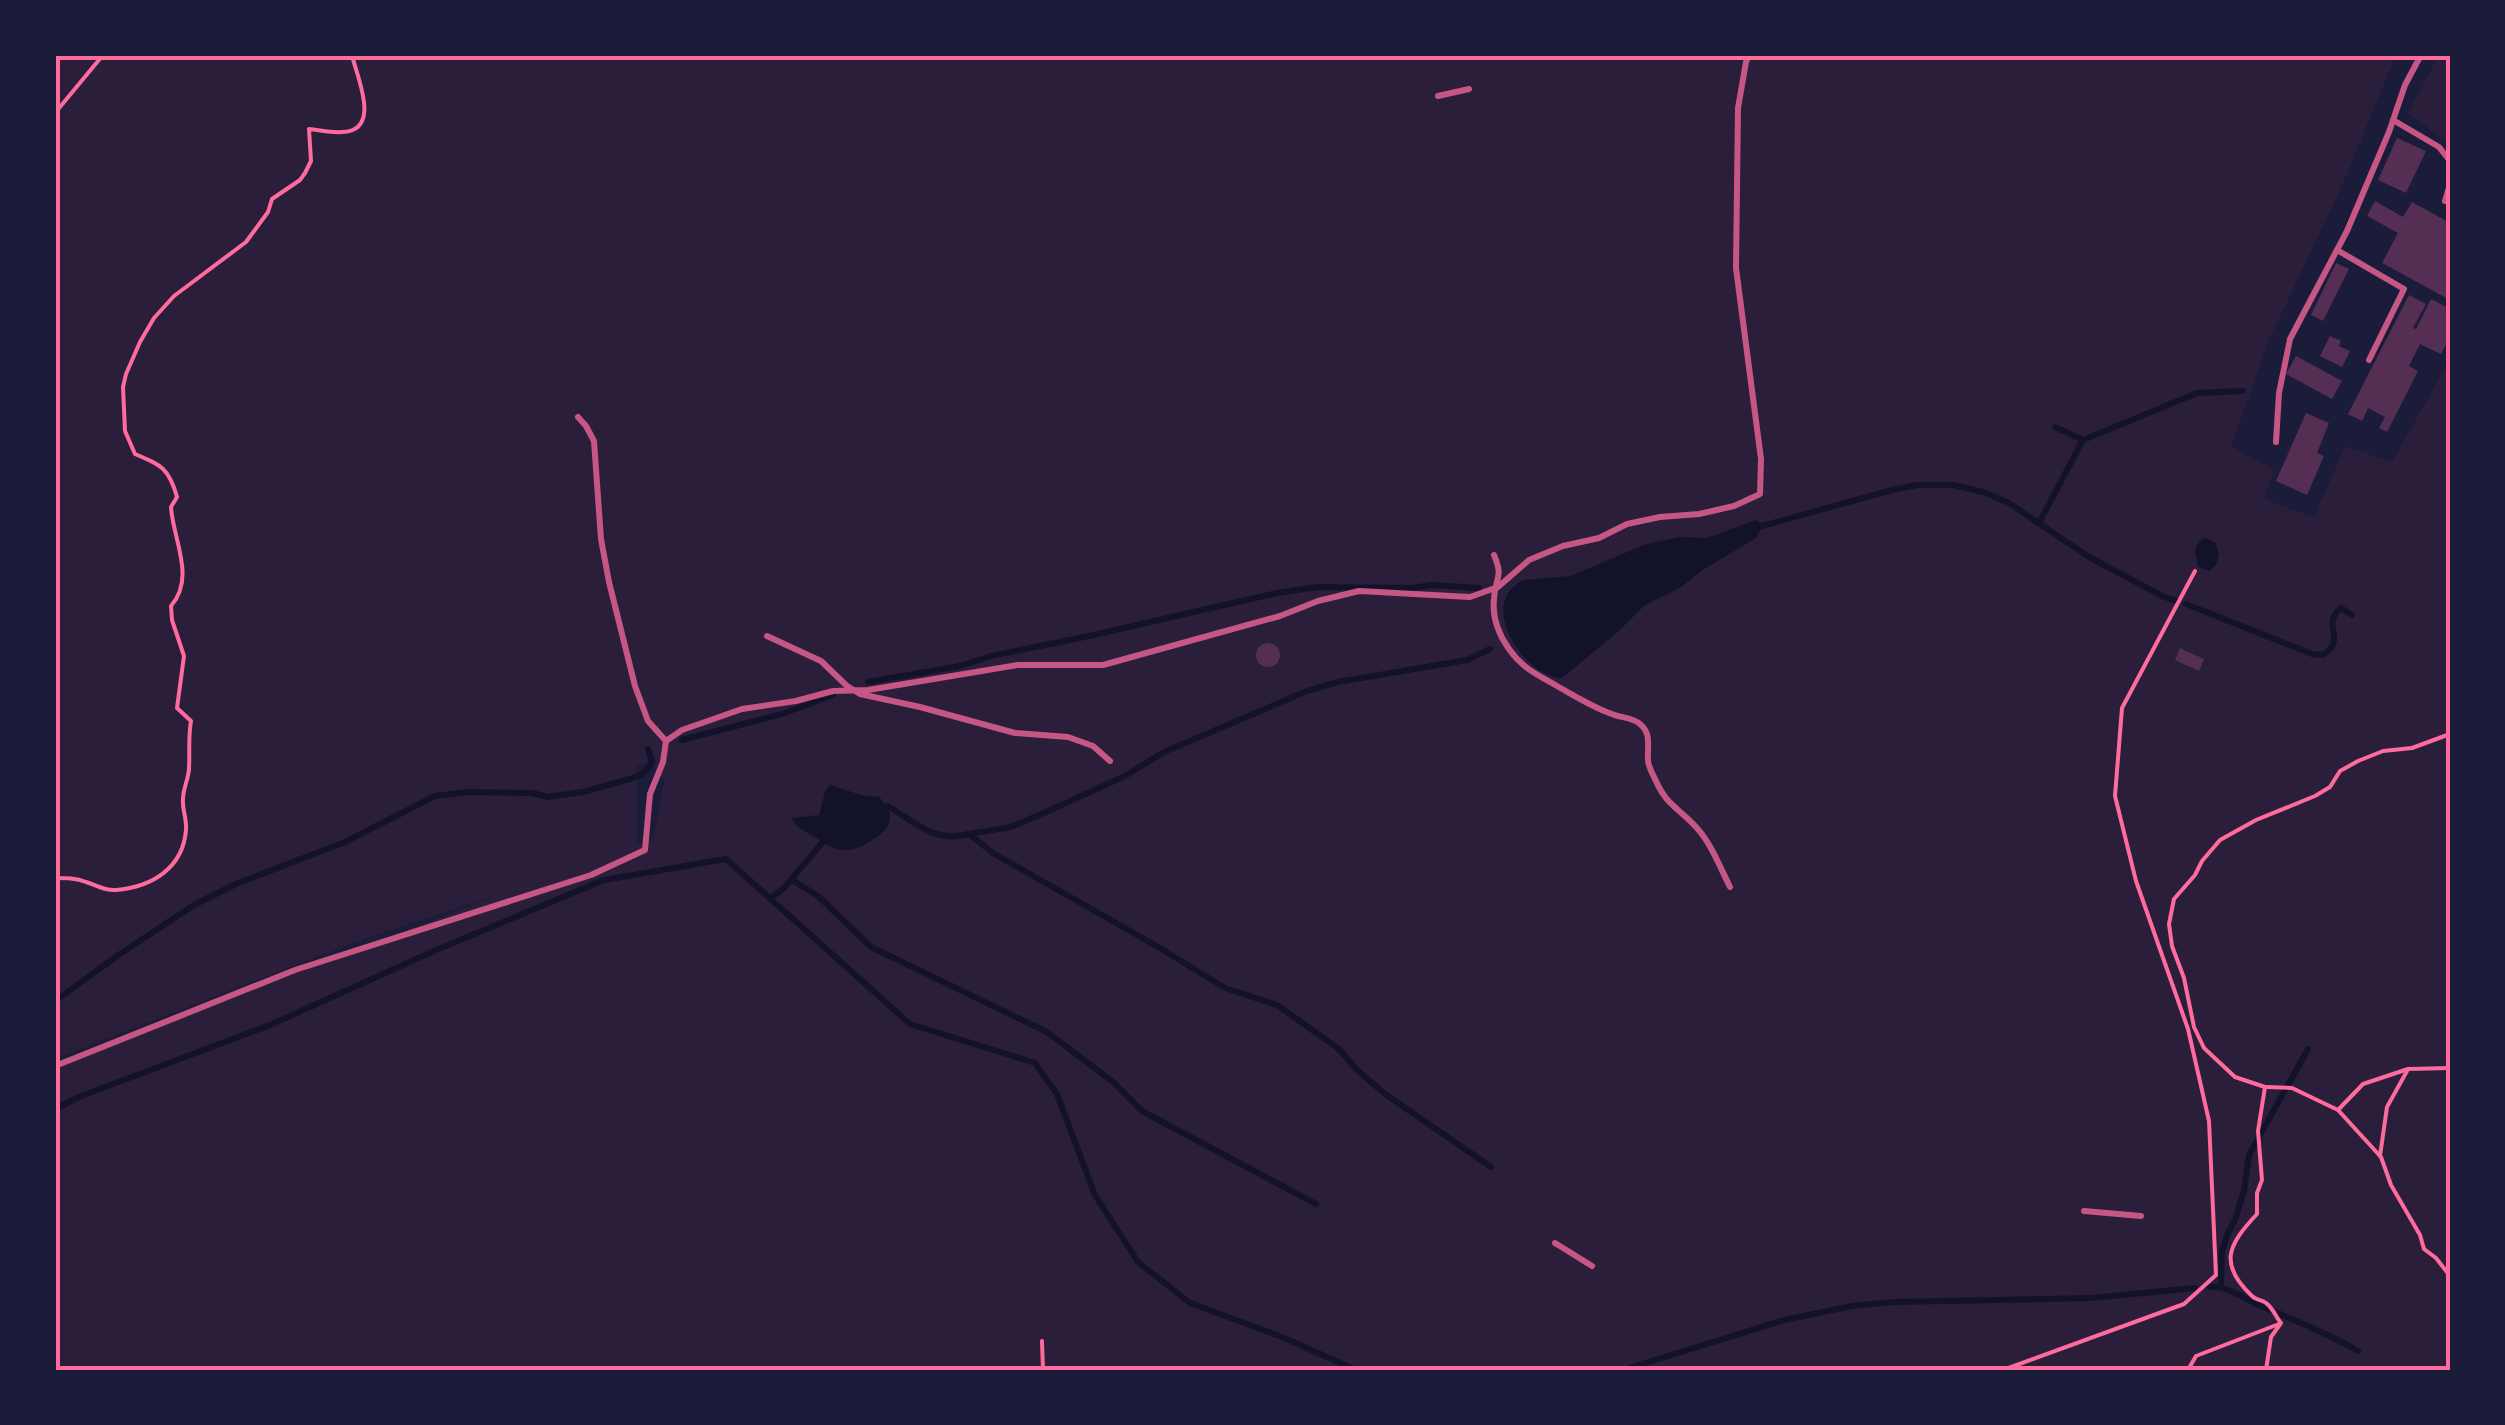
<svg xmlns="http://www.w3.org/2000/svg" width="2505" height="1425" font-family="Cabin,sans-serif">
<style>
.green{fill:#2a1e3b;fill-rule:evenodd}
.water{fill:#12122b}
.lines{fill:none;stroke-linecap:round;stroke-linejoin:round}
.stream{stroke:#12122b;stroke-width:6}
.building{fill:#542f53}
.path{stroke:#ff6b9d;stroke-width:4}
.service{stroke:#c65784;stroke-width:6}
.neatline{fill:none;stroke:#ff6b9d;stroke-width:4}
</style>
<rect width="100%" height="100%" fill="#1b1b3a"/>
<g class="green">
<path d="M55,55H2396L2341,188L2269,340L2231,447L2274,469L2264,499L2314,517L2345,446L2392,462L2450,359V1370H55V1067L503,893L352,943L55,1059ZM651,762L664,781L653,841L637,843V766Z"/>
<path d="M2439,55H2450V144L2408,113Z"/>
</g>
<g class="water">
<path d="M1756,520L1761,523L1762,527L1756,538L1701,571L1680,588L1645,605L1619,631L1562,678C1528,680 1473,603 1524,580L1571,576L1646,544L1680,537L1707,538Z"/>
<path d="M2205,538L2215,542L2219,554L2216,565L2209,571L2198,566L2195,550L2199,541Z"/>
<path d="M830,785L861,795L879,797C896,815 893,828 872,840C864,846 853,851 843,850C831,849 825,843 815,837C805,831 797,829 792,818L819,815L825,792Z"/>
</g>
<g class="lines">
<g class="stream">
<path d="M2055,427L2083,440"/>
<path d="M2039,523L2083,440L2197,393L2243,391"/>
<path d="M1762,526L1892,490L1917,485H1953L1983,492L2009,503L2089,557L2164,597L2177,601"/>
<path d="M2186,604L2312,654L2323,655C2348,638 2320,625 2341,608L2352,615"/>
<path d="M868,682L960,666L991,656L1089,636L1277,593L1317,587L1412,588L1432,585L1479,588"/>
<path d="M682,740L782,714L833,695"/>
<path d="M888,806C916,823 934,843 969,834L993,853L1160,948L1225,988L1277,1005L1339,1049L1356,1069L1385,1094L1491,1167"/>
<path d="M969,834L1011,827L1046,812L1125,776L1164,752L1307,691L1338,682L1467,660L1490,649"/>
<path d="M792,880L818,896L871,947L1047,1032L1113,1082L1142,1111L1316,1204"/>
<path d="M770,898L783,889L823,842"/>
<path d="M55,1001L117,956L194,905L236,884L345,842L435,796L467,792L532,793L548,797L583,792L633,778L643,774L652,762L648,749"/>
<path d="M55,1109L81,1096L270,1025L434,951L604,880L726,859L910,1024L1035,1063L1057,1094L1095,1195L1138,1262L1190,1303L1282,1337L1356,1370"/>
<path d="M2221,1286L2222,1251L2228,1233L2235,1220L2244,1191L2249,1155L2308,1049"/>
<path d="M2209,1287C2227,1285 2245,1299 2261,1306C2294,1320 2327,1333 2358,1351"/>
<path d="M1623,1370L1784,1320L1852,1306L1893,1302L2091,1298L2195,1288"/>
</g>
</g>
<g class="building">
<path d="M2397,138L2426,151L2406,193L2378,180Z"/>
<path d="M2375,201L2403,217L2412,202L2450,223V300L2382,263L2398,233L2367,216Z"/>
<path d="M2336,263L2349,269L2323,321L2311,315Z"/>
<path d="M2409,295L2426,304L2413,328L2416,329L2431,299L2450,309V337L2441,354L2420,344L2409,366L2418,371L2387,432L2379,428L2385,417L2368,408L2362,421L2348,414Z"/>
<path d="M2330,336L2341,341L2339,346L2350,351L2342,367L2320,356Z"/>
<path d="M2296,356L2342,381L2332,399L2286,374Z"/>
<path d="M2306,413L2329,423L2317,453L2324,456L2307,495L2276,481Z"/>
<circle cx="1268" cy="655" r="12"/>
<path d="M2180,648L2204,659L2199,671L2175,660Z"/>
</g>
<g class="lines">
<g class="path">
<path d="M55,113L103,55"/>
<path d="M55,878C66,878 76,878 86,882C97,885 103,891 116,890C152,887 183,868 186,830C187,819 182,809 183,799C183,788 189,778 189,768C190,752 188,738 191,721L177,708L184,656L172,620L171,606C196,577 173,540 171,507L177,497C169,468 161,465 135,454L125,431L123,387L126,374L140,342L154,318L174,296L246,242L268,212L272,199L300,180L305,173L311,161L309,129C320,130 331,133 342,132C383,131 356,75 352,55"/>
<path d="M2450,1068L2408,1069L2363,1084L2338,1110L2381,1157L2391,1185L2420,1235L2424,1249L2436,1258L2450,1276"/>
<path d="M2267,1087L2292,1088L2338,1110"/>
<path d="M2380,1156L2387,1107L2407,1071"/>
<path d="M1042,1341L1043,1370"/>
<path d="M2003,1370L2184,1304L2216,1275L2209,1121L2188,1029L2136,881L2115,796L2122,708L2195,571"/>
<path d="M2188,1370L2196,1356L2279,1324"/>
<path d="M2266,1370L2271,1337L2281,1323C2276,1317 2273,1308 2266,1303C2262,1300 2256,1300 2252,1296C2218,1264 2228,1245 2257,1214V1193L2262,1180L2258,1131L2265,1087L2235,1077L2204,1048L2194,1027L2184,978L2172,946L2169,924L2174,899L2195,875L2202,861L2220,840L2256,820L2315,796L2330,787L2340,771L2358,761L2383,751L2412,748L2450,734"/>
</g>
<g class="service">
<path d="M1438,96L1469,89"/>
<path d="M2393,120L2439,147L2450,161"/>
<path d="M2445,201L2450,184"/>
<path d="M2337,250L2404,289L2369,360"/>
<path d="M2276,442L2279,393L2290,339L2347,231L2389,132L2405,85L2421,55"/>
<path d="M1494,555C1504,579 1495,576 1494,599C1492,617 1499,635 1509,649C1522,668 1538,675 1557,686C1575,696 1592,707 1612,714C1621,718 1632,717 1640,724C1652,734 1647,747 1648,760C1648,766 1653,775 1656,781C1667,806 1679,808 1696,827C1711,843 1720,867 1730,887"/>
<path d="M767,636L821,661L847,686L860,694L920,707L1015,733L1068,737L1093,746L1110,761"/>
<path d="M666,741L682,730L742,709L796,701L833,691L868,690L1018,665H1103L1280,616L1318,601L1359,591L1470,597L1498,587L1529,560L1563,546L1599,538L1627,524L1660,517L1699,514L1734,506L1760,494L1761,459L1736,268L1738,108L1746,62L1749,55"/>
<path d="M55,1066L295,970L591,875L645,850L650,794L663,762L666,741L648,721L635,686L609,582L601,539L594,441L586,426L578,417"/>
<path d="M2084,1211L2141,1216"/>
<path d="M1555,1243L1592,1266"/>
</g>
</g>
<rect width="2505" height="1425" fill="none" stroke="#1b1b3a" stroke-width="115"/>
<rect x="58" y="58" width="2390" height="1310" class="neatline"/>
</svg>
